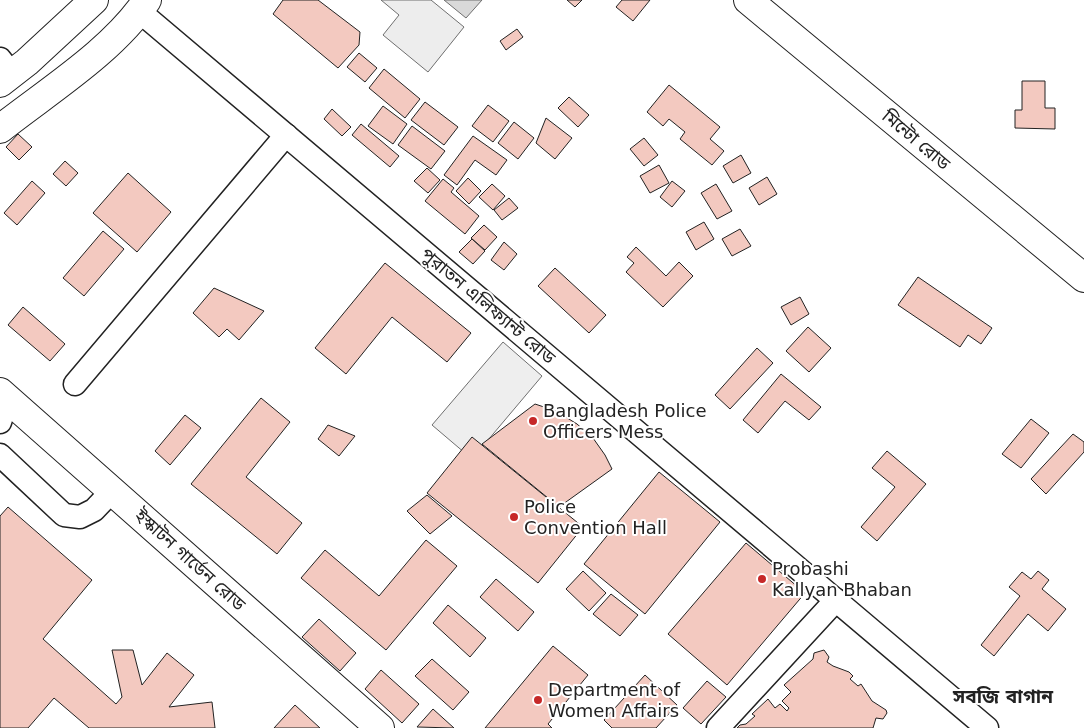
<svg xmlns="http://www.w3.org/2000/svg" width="1084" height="728" font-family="'DejaVu Sans','Noto Sans Bengali',sans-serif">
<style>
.green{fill:#eee;stroke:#6f6f6f}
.parking{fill:#ededed;stroke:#6f6f6f}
.water{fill:#d9d9d9;stroke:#6f6f6f}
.building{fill:#f3c9c0;stroke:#222}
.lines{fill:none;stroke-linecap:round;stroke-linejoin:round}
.minor-casing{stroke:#222;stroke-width:25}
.major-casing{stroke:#222;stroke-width:30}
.minor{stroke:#fff;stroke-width:22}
.major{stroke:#fff;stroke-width:28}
.poi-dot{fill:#c62828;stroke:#fff;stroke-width:2}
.labels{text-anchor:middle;stroke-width:4;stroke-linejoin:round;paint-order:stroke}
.street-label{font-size:18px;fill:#222;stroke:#fff}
.poi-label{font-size:18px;fill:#222;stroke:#fff;text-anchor:start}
.neighbourhood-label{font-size:19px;font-weight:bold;fill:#222;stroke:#fff}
</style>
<rect width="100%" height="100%" fill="#fff"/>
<path class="green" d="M503,342L542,376L472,459L432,425Z"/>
<path class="parking" d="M381,0H431L464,27L428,72L383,35L399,15Z"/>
<path class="water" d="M444,0H482L466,18Z"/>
<g class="building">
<path d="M283,0H318L360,32L359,45L338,68L273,14Z"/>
<path d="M567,0H582L575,7Z"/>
<path d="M622,0H650L633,21L616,7Z"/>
<path d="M517,29L523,37L506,50L500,41Z"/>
<path d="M359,53L377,68L365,82L347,67Z"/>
<path d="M384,69L420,99L405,118L369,88Z"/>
<path d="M1022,81H1045V108H1055V129L1015,128V110H1022Z"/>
<path d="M669,85L720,127L710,139L724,151L712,165L680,139L685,132L669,119L663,126L647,112Z"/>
<path d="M569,97L589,115L578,127L558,108Z"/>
<path d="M425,102L458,127L444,145L411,120Z"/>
<path d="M488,105L509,121L493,142L472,126Z"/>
<path d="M383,106L407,124L393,144L368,126Z"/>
<path d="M332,109L351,127L342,136L324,119Z"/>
<path d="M546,118L572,138L555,159L536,143Z"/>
<path d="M514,122L534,138L518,159L498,143Z"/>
<path d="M361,124L399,156L390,167L352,135Z"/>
<path d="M412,126L445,151L431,169L398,145Z"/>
<path d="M18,134L32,147L19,160L6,147Z"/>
<path d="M473,136L507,160L496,175L475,160L457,185L444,175Z"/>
<path d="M644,138L658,155L644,166L630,149Z"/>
<path d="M741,155L751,173L733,183L723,166Z"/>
<path d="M65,161L78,173L66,186L53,174Z"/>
<path d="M659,165L669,183L650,193L640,176Z"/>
<path d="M427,168L440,180L428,193L414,181Z"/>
<path d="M128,173L171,212L137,252L93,213Z"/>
<path d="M767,177L777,194L759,205L749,188Z"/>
<path d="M468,178L481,191L469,204L456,191Z"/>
<path d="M443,179L454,188L451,192L479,216L465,234L425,201Z"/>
<path d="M32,181L45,193L17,225L4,213Z"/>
<path d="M672,181L685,191L672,207L660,197Z"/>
<path d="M492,184L505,196L493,210L479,197Z"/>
<path d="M716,184L732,211L717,219L701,193Z"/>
<path d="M509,198L518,208L502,220L494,210Z"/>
<path d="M704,222L714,239L696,250L686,232Z"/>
<path d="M484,225L497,237L485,250L471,238Z"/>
<path d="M740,229L751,246L732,256L722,239Z"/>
<path d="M103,231L124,249L84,296L63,278Z"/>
<path d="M472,239L485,251L473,264L459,252Z"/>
<path d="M504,242L517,254L504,270L491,260Z"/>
<path d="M636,247L666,276L679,262L693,276L663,307L626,272L634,263L627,257Z"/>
<path d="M385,263L471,333L447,362L392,317L346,374L315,348Z"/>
<path d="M555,268L606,315L589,333L538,286Z"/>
<path d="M918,277L992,328L981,344L968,335L960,347L898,305Z"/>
<path d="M214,288L264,311L239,340L227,329L219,337L193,313Z"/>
<path d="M800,297L809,314L791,325L781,307Z"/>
<path d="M23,307L65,344L50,361L8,325Z"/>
<path d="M808,327L831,348L809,372L786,351Z"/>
<path d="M757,348L773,363L730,409L715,395Z"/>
<path d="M781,374L821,407L809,420L785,401L758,433L743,420Z"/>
<path d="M261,398L290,422L246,477L302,523L277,554L191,484Z"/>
<path d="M535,404L556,411L577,424L593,438L605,455L612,469L559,507L482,444Z"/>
<path d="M185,415L201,428L170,465L155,451Z"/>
<path d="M1031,419L1049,433L1021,468L1002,454Z"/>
<path d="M328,425L355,436L339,456L318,439Z"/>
<path d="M1073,434L1084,442V452L1046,494L1031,479Z"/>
<path d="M472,437L583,527L538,583L427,493Z"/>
<path d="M887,451L926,484L877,541L861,527L895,487L872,468Z"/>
<path d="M659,472L720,522L645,614L584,564Z"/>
<path d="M427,495L452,516L430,534L407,511Z"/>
<path d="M8,507L92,580L43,639L116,704L122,697L112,650H133L142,685L167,653L194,675L169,707L212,702L215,728H89L54,698L28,728H0V516Z"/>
<path d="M426,540L457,566L386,650L301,578L325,550L379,596Z"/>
<path d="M746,543L805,593L727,685L668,634Z"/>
<path d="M583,571L606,593L589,611L566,589Z"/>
<path d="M1038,571L1049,580L1042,589L1066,609L1048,631L1028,614L994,656L981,645L1020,596L1009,587L1022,572L1031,579Z"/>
<path d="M496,579L534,612L518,631L480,597Z"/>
<path d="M611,594L638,615L620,636L593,614Z"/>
<path d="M448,605L486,638L470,657L433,623Z"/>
<path d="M319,619L356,653L340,671L302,637Z"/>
<path d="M553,646L588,675L548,724L552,728H485Z"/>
<path d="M824,650L829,657L827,662L833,666L849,672L853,676L850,679L858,686L861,684L872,701L886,710L887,713L883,719L876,718L873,728H737L740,725L746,724L755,716L752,714L768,699L775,708L780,704L787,711L789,708L782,701L791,692L784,685L813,659L814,653Z"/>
<path d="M432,659L469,692L453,710L415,676Z"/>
<path d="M381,670L419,704L402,723L365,689Z"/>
<path d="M645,675L677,705L656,728H612L604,720Z"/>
<path d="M707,681L726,697L701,724L683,708Z"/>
<path d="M295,705L320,728H274Z"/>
<path d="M433,709L454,728L417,727Z"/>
</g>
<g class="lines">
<defs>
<g id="minor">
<path d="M139,11L987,728"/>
<path d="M0,59L11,73"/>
<path d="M75,384L286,135"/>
<path d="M0,422L8,398"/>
<path d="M0,455L64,515L80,517L94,510L112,491"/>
<path d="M718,728L836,600"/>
</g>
<g id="major">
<path d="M748,0L1084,278"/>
<path d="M0,83L27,62L94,0"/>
<path d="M0,129C48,91 113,51 147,0"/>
<path d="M0,392L380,728"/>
</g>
</defs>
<use href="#minor" class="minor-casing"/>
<use href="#major" class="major-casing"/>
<use href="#minor" class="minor"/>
<use href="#major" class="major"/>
</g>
<g class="poi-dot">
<circle cx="533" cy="421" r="5"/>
<circle cx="514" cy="517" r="5"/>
<circle cx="762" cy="579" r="5"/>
<circle cx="538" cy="700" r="5"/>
</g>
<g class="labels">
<g class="street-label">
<text transform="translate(916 140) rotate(40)" y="6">মিন্টো রোড</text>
<text transform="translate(488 306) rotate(40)" y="6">পুরাতন এলিফ্যান্ট রোড</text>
<text transform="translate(190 560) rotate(42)" y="6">ইস্কাটন গার্ডেন রোড</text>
</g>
<g class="poi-label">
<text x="543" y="417">Bangladesh Police<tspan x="543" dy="21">Officers Mess</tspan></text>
<text x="524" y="513">Police<tspan x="524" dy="21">Convention Hall</tspan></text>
<text x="772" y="575">Probashi<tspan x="772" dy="21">Kallyan Bhaban</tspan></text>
<text x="548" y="696">Department of<tspan x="548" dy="21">Women Affairs</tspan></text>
</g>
<g class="neighbourhood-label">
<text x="1003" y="703">সবজি বাগান</text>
</g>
</g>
</svg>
